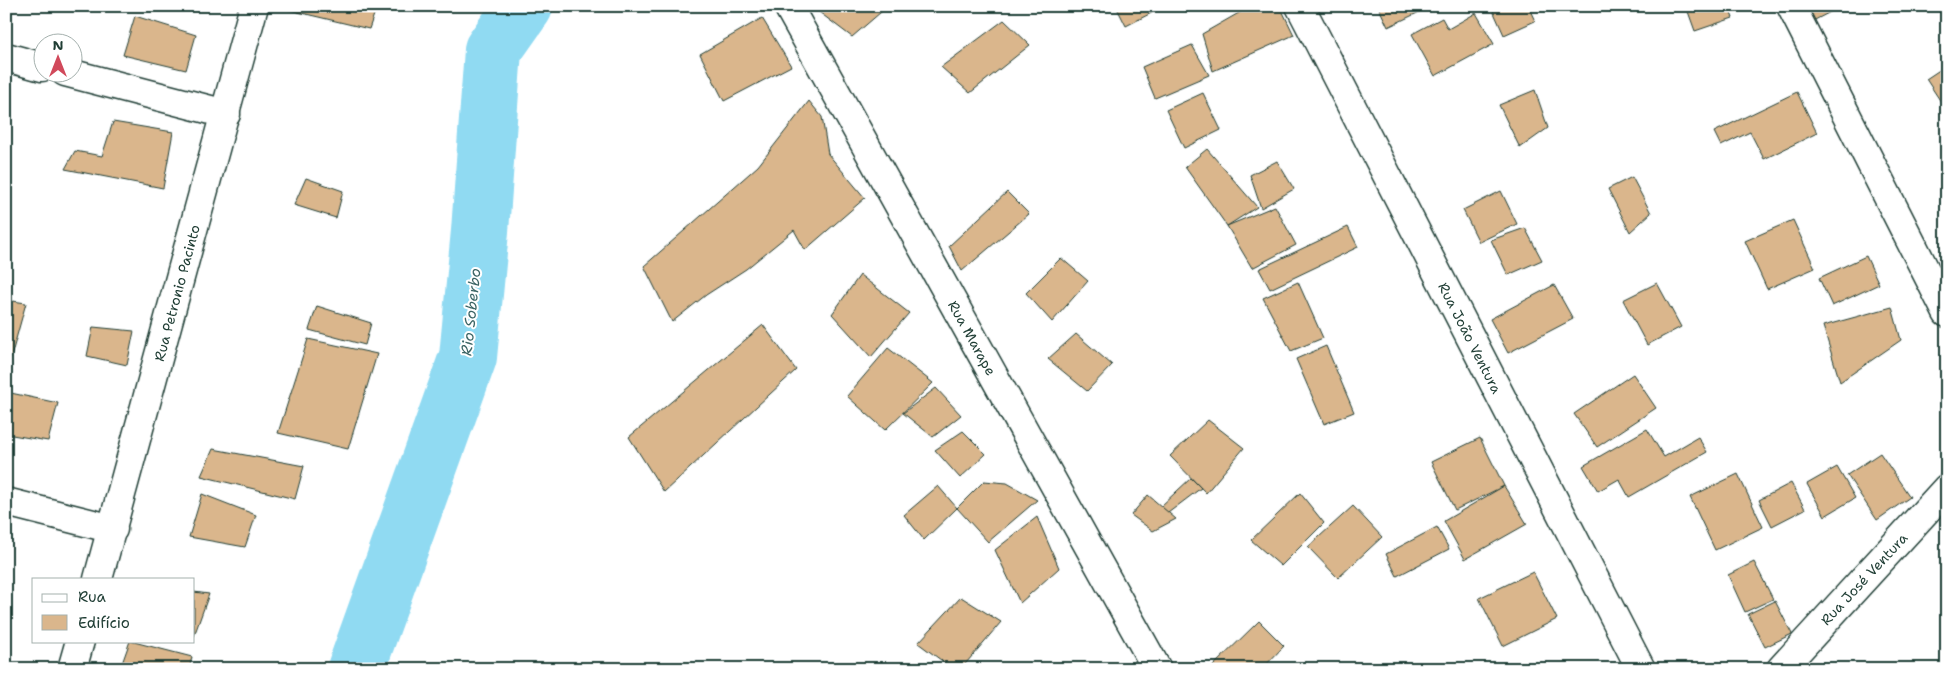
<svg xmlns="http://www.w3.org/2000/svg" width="1953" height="675" font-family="'Shantell Sans',sans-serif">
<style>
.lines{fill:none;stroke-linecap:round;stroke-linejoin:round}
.river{stroke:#90daf2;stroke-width:58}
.building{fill:#dab68c;stroke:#1f3d34}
.street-casing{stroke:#1f3d34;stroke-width:31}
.street{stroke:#fff;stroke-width:28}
.labels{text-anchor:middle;stroke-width:4;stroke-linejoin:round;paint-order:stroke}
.street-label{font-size:14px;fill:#1f3d34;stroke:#fff}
.water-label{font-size:15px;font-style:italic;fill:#3b6464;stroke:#fff}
</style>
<rect width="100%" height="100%" fill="#fff"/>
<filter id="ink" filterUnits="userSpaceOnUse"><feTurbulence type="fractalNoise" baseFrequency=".02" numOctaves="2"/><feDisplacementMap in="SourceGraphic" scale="10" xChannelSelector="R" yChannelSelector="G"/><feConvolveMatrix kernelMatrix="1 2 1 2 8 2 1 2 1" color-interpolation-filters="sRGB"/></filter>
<g filter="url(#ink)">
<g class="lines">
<path class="river" d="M356,669L468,357L480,231L493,50L524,6"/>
</g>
<g class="building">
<path d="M286,6H377L369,29L285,9Z"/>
<path d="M811,6H888L852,37Z"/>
<path d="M1116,6H1165L1126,26Z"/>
<path d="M1251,6H1280L1294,35L1213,71L1202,34Z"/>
<path d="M1378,6H1432L1388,27Z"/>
<path d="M1491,6H1528L1535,21L1504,35Z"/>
<path d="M1686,6H1728L1733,18L1695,31Z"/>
<path d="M1801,6H1842L1809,23Z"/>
<path d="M1476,13L1494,44L1435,76L1412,34L1442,18L1448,29Z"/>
<path d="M135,16L196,35L186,70L123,55Z"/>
<path d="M762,18L791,66L724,101L700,54Z"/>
<path d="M1004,20L1030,45L970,93L941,67Z"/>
<path d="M1192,45L1209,75L1155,98L1142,67Z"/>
<path d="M1947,65V111L1926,79Z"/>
<path d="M1535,90L1548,128L1520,148L1499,105Z"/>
<path d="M1797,92L1817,133L1764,159L1750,132L1721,146L1714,132Z"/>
<path d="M1203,93L1221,130L1184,148L1166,110Z"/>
<path d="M809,101L822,117L828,154L865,198L805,250L794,230L746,269L706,295L672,322L644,266L758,166Z"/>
<path d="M113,122L173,132L163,188L65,169L75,151L102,156Z"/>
<path d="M1207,149L1257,207L1227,226L1185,167Z"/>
<path d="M1277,161L1294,189L1261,208L1250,175Z"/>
<path d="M1632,177L1651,213L1630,232L1608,189Z"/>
<path d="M306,178L343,191L336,218L294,205Z"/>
<path d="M1501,191L1517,224L1479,242L1463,210Z"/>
<path d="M1007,192L1029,214L962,271L949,246Z"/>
<path d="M1275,206L1296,245L1252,268L1227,226Z"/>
<path d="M1793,220L1815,268L1767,289L1745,241Z"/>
<path d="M1348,227L1358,247L1270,289L1259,269Z"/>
<path d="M1525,228L1542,260L1508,275L1491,240Z"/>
<path d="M1866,256L1879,284L1832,306L1819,278Z"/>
<path d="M1061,258L1088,281L1052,322L1026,293Z"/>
<path d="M860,275L909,313L871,357L832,314Z"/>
<path d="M1298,282L1323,338L1291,351L1263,298Z"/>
<path d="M1657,283L1681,327L1647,345L1623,300Z"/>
<path d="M1554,285L1573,319L1508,353L1490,319Z"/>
<path d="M6,300L26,303L6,375Z"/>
<path d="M317,306L371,323L365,345L309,330Z"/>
<path d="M1892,307L1901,340L1840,382L1823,326Z"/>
<path d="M763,325L796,370L664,492L629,437Z"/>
<path d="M93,327L134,331L127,365L87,356Z"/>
<path d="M1076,334L1112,365L1087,391L1048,359Z"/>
<path d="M308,339L377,354L348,449L278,433Z"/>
<path d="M1326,346L1354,412L1324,424L1296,359Z"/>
<path d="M888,348L933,383L885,430L847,396Z"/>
<path d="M1633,374L1656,408L1597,447L1574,414Z"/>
<path d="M936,388L961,415L933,437L903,413Z"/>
<path d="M6,392L58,403L48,441L6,434Z"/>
<path d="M1208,420L1244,448L1206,493L1170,456Z"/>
<path d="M1647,429L1664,457L1698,437L1707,452L1629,497L1619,479L1598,491L1583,466Z"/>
<path d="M963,431L986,454L960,478L935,450Z"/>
<path d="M1480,438L1504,486L1455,510L1431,462Z"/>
<path d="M213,449L304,466L295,499L201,476Z"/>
<path d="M1880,453L1910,497L1877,520L1847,475Z"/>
<path d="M1837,467L1855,498L1825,516L1807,484Z"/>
<path d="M1738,474L1763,527L1715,550L1690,497Z"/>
<path d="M1191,478L1201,488L1168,513L1161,506Z"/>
<path d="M984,481L1007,483L1037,500L988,542L957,508Z"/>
<path d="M1791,483L1805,509L1772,526L1759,500Z"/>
<path d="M938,486L957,508L924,540L904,515Z"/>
<path d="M1504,486L1527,524L1465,559L1444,521Z"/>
<path d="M1300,493L1324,523L1281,566L1251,540Z"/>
<path d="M202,494L256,515L245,547L189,537Z"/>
<path d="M1148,495L1176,519L1153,531L1131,515Z"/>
<path d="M1353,506L1382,537L1338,578L1308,547Z"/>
<path d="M1037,517L1059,568L1020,603L995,550Z"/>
<path d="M1437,527L1449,549L1397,576L1386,554Z"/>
<path d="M1754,562L1773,599L1745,612L1728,575Z"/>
<path d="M1533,572L1557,619L1503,646L1479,598Z"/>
<path d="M194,592L209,594L194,636Z"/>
<path d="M961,597L1001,622L961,669H953L918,643Z"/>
<path d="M1775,601L1792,634L1765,647L1748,614Z"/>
<path d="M1259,621L1284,646L1262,669H1210Z"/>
<path d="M130,641L192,657L189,669H120Z"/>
</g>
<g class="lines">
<defs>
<g id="street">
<path d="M788,6L1157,669"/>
<path d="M1300,6L1641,669"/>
<path d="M1791,6L1947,313"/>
<path d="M6,57L42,67"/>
<path d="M65,72L226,114"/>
<path d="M6,502L113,529"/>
<path d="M98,579L254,6"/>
<path d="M72,669L80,641"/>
<path d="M1781,669L1947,488"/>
</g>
</defs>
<use href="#street" class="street-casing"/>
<use href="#street" class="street"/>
</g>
</g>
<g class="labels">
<g class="street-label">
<text transform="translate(177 293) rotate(-75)" y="5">Rua Petronio Pacinto</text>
<text transform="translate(972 338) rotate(61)" y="5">Rua Marape</text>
<text transform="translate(1470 338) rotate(63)" y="5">Rua João Ventura</text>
<text transform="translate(1864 579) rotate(-47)" y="5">Rua José Ventura</text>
</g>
<g class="water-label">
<text transform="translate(471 312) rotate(-84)" y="5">Rio Soberbo</text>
</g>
</g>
<rect width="1953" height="675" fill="none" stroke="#fff" stroke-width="25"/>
<rect x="12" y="12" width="1928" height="650" fill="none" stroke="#1f3d34" stroke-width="2" filter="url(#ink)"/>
<rect x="32" y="578" width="162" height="65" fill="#ffffff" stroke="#a5b1ae"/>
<rect x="42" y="594" width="25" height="8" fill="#ffffff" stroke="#a5b1ae"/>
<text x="78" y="602" font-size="15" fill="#1f3d34">Rua</text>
<rect x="42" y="615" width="25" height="15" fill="#dab68c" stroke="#a5b1ae"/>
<text x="78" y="628" font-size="15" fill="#1f3d34">Edifício</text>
<g transform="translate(58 58)"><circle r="24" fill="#ffffff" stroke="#a5b1ae"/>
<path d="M0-4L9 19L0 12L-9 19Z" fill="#d1495b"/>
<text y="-8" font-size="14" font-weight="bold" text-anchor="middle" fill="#1f3d34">N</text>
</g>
</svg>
